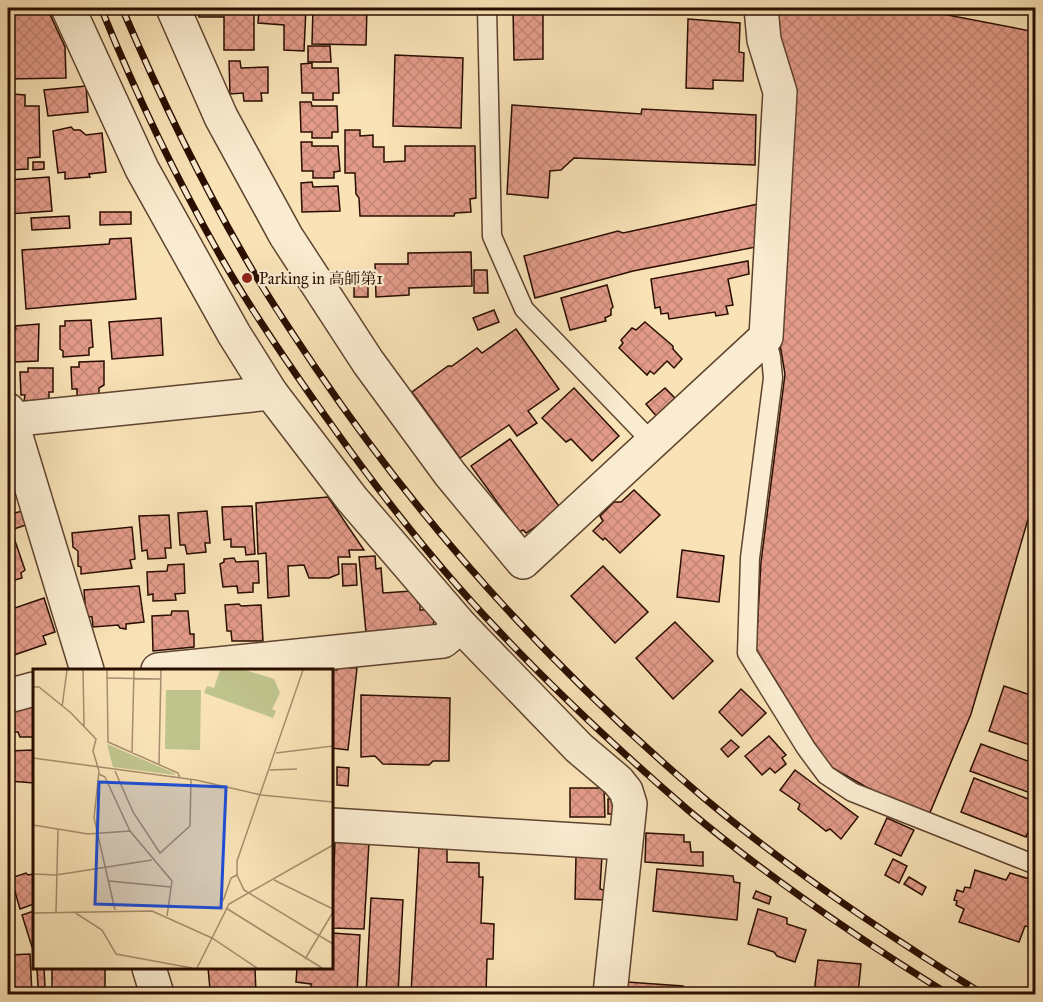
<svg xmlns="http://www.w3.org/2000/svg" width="1043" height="1002" font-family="'IM FELL Great Primer','Noto Serif JP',serif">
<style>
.building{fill:url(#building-cross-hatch);stroke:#2a0e00;stroke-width:1.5}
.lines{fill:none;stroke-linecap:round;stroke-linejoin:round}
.lane-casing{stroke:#5e432e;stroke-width:21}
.street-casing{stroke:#5e432e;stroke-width:36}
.lane{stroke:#faecd0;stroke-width:18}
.street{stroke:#faecd0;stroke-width:33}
.rail-casing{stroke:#2a0e00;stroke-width:7}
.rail{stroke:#faecd0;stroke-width:4.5;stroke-dasharray:14;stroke-linecap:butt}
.poi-dot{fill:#8f2418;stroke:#faecd0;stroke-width:2}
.labels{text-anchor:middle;stroke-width:4.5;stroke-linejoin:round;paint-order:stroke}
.poi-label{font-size:16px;fill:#2a0e00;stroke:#faecd0;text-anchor:start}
.inset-road{fill:none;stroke:#a68d6d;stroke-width:1.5}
.view{fill:#1d4ed8;fill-opacity:0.15;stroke:#1d4ed8;stroke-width:3}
.inset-edge{fill:none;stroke:#2a0e00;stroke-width:3}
</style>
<defs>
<pattern id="building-cross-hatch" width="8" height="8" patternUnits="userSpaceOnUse" patternTransform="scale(1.5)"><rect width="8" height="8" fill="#e29b89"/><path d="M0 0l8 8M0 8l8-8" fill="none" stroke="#c28474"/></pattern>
</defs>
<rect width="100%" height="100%" fill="#f8e2b6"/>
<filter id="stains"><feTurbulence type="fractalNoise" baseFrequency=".00333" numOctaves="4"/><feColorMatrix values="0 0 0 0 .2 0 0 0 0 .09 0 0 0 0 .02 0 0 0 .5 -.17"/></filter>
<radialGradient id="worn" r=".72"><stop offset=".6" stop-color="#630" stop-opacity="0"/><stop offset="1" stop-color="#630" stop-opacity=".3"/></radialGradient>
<g class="building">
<path d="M8,8H47L65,47L66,78L8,79Z"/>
<path d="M199,8H254V50H224V17H199Z"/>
<path d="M259,8H306L304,51L284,50V25L258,23Z"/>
<path d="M313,8H367L366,45L312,44Z"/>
<path d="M513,8H543V59L514,60Z"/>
<path d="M771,8H911L1036,32V492L971,714L929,815L882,796L831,767L819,751L756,649L761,562L785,374L777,327Z"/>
<path d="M688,19L740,23L739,52L744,53L743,81L713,80V89L686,88Z"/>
<path d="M308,46H330L331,62H308Z"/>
<path d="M395,55L463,58L461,128L393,126Z"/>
<path d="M229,61H240L241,68L268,67V93H261L262,101H244L243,93L230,94Z"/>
<path d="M312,63V68H338L339,93H333V100H313V93H302L301,64Z"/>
<path d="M86,86L88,112L48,116L44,90Z"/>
<path d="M12,94L25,95V106H39L40,157L28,158V169L10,170V158L8,157V101H12Z"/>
<path d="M300,102H311L312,106H337L338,132H332V138H312V132H301Z"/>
<path d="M512,105L641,114L642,109L756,115L755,165L574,158L561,170L550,171L548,198L507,194Z"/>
<path d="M71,127L74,130H80L86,135L102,133L106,172L89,174L90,177L65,179V172L58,173L53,131Z"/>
<path d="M345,130H360V136L373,135V147H384V162L405,161V146H475L476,198L470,199L471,212L455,213L454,216H360L359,198L356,194L355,173H345Z"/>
<path d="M301,142H312V146H338L340,171L334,172V178H313V171H302Z"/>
<path d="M33,162H44V169L33,170Z"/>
<path d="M49,177L52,211L8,214V180Z"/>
<path d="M312,182L313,187L338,186L340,211L302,212L301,183Z"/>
<path d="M758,204L756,247L633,271L535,298L524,256L618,231L623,233Z"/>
<path d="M100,212H131V224L100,225Z"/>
<path d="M69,216L70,228L32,230L31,218Z"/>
<path d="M131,238L136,299L26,309L22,250L109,244L110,239Z"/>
<path d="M471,252L472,286L409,288V295L376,297L375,264H408V253Z"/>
<path d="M748,261L749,274L728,279L733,305L726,306L728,314L716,316L715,312L669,319L668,313L661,314L660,307L655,308L651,279Z"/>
<path d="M474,270H487L488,293H474Z"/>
<rect x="354" y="278" width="14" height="19"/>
<path d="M607,285L613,307L611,309V315L605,318L606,321L570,330L561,298Z"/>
<path d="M494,310L499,322L478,330L473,318Z"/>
<path d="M161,318L163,355L112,359L109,322Z"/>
<path d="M91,320L93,347L89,348V355L63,357V351L60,349V326H65V321Z"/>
<path d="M645,322L673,346V349L682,359L674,368L667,361L654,374L650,371L647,375L619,348L623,343L621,340L632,328L636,330Z"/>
<path d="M39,324L38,361L14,362L13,355H8V331L16,329L15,326Z"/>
<path d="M516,329L559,389L528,411L537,423L517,436L509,425L460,458L412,392L448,366H452L477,348L482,353Z"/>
<path d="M104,361V385L99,388V396L77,397V389H72L71,367H79V362Z"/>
<path d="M28,368H53V392H49V401H24L25,395H21L20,372H28Z"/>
<path d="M574,388L619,436L592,461L571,439L566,442L542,418Z"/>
<path d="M665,388L676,399L657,417L646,404Z"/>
<path d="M510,439L561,509L526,533L523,530L519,532L471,466Z"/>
<path d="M634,490L660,515L620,553L605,538L603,540L593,531L603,521L600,516L614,502H621Z"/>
<path d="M328,497L364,550H349L350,557H338L339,574L329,578H309L304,565L288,566L289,596L268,598L266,553L258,554L256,503Z"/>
<path d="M252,506L255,554L246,555L245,547H231V539L224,540L222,507Z"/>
<path d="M22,511L26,525L8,531V515Z"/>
<path d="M207,511L210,543H205L206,552L187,554L185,545H180L178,513Z"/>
<path d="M169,515L171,548H165L166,558L148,559L147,550L142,551L139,516Z"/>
<path d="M132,527L135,559L130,560L132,568L81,574V567L78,566V551L73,547L72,533Z"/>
<path d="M13,535L25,570L21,573L22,578L8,582V537Z"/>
<path d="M682,550L724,556L719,602L677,597Z"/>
<path d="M375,556L376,569L381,568L383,593L412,591L418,603H420V610H429L434,620L433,626L366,633L359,557Z"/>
<path d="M234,558L236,562L258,561L259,583H253V592L238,593L237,586L223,587L220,564L224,562V559Z"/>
<path d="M184,564L185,593L175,594L176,600L153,601V594L148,595L147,572L167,571L168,565Z"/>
<path d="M342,564H356L357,585L343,586Z"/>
<path d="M603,566L648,612L615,643L571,596Z"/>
<path d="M139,586L144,622L126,624V629L120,628L118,625L93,627L92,617L86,616L84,590Z"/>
<path d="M44,598L55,632L43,636L46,644L14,655L10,650L8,651V615L10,614L9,610Z"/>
<path d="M239,604L241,606L261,605L263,641H232L231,631H227L225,605Z"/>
<path d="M172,611H188L190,634H194V647L153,651L152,616L171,615Z"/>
<path d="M675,622L713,661L673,699L636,658Z"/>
<path d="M339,667L357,668L348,750L332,748V670L326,669L337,670Z"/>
<path d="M1004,686L1036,697V747L989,731Z"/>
<path d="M741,689L766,713L742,736L719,712Z"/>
<path d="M361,695L450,698L449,761H433L429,765L383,764L375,756L361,757Z"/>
<path d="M34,706V737H20L18,732H13L12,707Z"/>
<path d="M769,736L786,755L782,758L786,764L775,773L770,768L762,775L745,756Z"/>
<path d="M731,740L739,747L728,757L721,749Z"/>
<path d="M981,744L1036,764V795L970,771Z"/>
<path d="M34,750V783L9,781L8,751Z"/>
<path d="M337,767L349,768L348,786L337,785Z"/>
<path d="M795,770L858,817L841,839L830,829L826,831L798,809L800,804L780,790Z"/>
<path d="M974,778L1036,802V819L1034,821L1032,822L1026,837L961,812Z"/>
<path d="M570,788H604L605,817H570Z"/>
<rect x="608" y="799" width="6" height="15"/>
<path d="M887,818L914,830L901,856L875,844Z"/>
<path d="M646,833L684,835V842H690L691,852H703V866L645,862Z"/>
<path d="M335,839L369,842L364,929L332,928Z"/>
<path d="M419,846L447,849V862L479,863V877H483L481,923L494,924L493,959H487L486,994H411Z"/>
<path d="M602,855L600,889L607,891V900L575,899L576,856Z"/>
<path d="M893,859L907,866L899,883L885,875Z"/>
<path d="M657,869L733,876L734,882L740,883L737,920L653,911Z"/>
<path d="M975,870L1006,880L1010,873L1036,881V922L1034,928L1025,926L1019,942L959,922L964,909L956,905L957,901L954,900L957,890L963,892L965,887L970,888Z"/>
<path d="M26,873L28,875L34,874V904L20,909L11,878Z"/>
<path d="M909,877L926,887L922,895L904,884Z"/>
<path d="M756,891L771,897L769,904L753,898Z"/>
<path d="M371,898L403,900L398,994H366Z"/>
<path d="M758,909L787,918V924L806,930L795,962L777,956L774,952L748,944Z"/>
<path d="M34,911V946L32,947L22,915Z"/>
<path d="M332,933L360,935L357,994L311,992V984L296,982L297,968H332Z"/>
<path d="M30,954L32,994H8V955Z"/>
<path d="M818,960L861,964L858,994H814Z"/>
<path d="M37,968H44L45,987H38Z"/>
<path d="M52,968H105V990L83,991L81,994H52Z"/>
<path d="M208,968H255L256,994H229V989H210Z"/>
<path d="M627,982L683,986V994H626Z"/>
</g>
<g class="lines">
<defs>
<g id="lane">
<path d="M487,8L492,236L524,309L652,442"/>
<path d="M766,337L771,357L773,378L750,558L747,653L806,748L826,775L852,792L1036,865"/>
</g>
<g id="street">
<path d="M68,8L142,169L234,334L271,393L352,499L461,626L579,748L618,781L626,791L630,804L610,994"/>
<path d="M173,8L221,117L286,236L368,362L450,474L523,562L766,337L780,92L764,40L761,8"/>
<path d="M8,410L87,670"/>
<path d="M8,420L271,393"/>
<path d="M158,670L443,641L461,626"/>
<path d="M8,696L34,689"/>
<path d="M332,825L625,843"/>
<path d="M149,968L157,994"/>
</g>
</defs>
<use href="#lane" class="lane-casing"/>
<use href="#street" class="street-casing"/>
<use href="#lane" class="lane"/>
<use href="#street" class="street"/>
<defs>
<g id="rail">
<path d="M101,8C136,94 176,178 222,259C254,315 291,368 328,420C379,492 434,563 495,627C556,692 621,752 688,810C769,878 859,939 948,994"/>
<path d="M122,8C158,92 197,174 243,254C265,293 290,330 315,367C424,528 555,672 704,798C791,871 887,935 983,994"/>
</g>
</defs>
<use href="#rail" class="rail-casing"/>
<use href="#rail" class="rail"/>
</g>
<circle class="poi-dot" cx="247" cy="278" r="6"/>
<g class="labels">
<g class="poi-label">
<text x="259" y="284">Parking in 高師第1</text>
</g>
</g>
<g transform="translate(33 669)">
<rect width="300" height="300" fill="#f8e2b6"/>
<path d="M187,1H212L241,10L247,24L239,40L243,42L240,49L171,24L174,17L181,19ZM133,21H168L167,81L132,80Z" fill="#bfc38c"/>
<path d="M74,75L141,104L142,106L80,98Z" fill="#bfc38c"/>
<path class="inset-road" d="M50,1L51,57M74,1L75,73L145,104L147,109M270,1L204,192V206L211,221L300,275M73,9L128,10M0,18H6L38,44L63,70L60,82L66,102L61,149L82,241M29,38L34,1M99,84L101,1M243,84L300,77M0,89L163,111L228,126L300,133M126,96L128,1M237,101L264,100M82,102L100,143L127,184L157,157L158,110M66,105L72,108L97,162L139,212L134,247M0,156L55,165L97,162M0,205L23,206L119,191M241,211L300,240M76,212L138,218M190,232L198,209L204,206M193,239L289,299M23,243L25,160M41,243L69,261L83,285L159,299M0,244L119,242L179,269L224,299M272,290L300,243M164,299L196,235L300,176"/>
<path class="view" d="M66,113L193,118L188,239L62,235Z"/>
<rect width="300" height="300" class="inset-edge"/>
</g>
<rect width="1043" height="1002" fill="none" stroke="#f8e2b6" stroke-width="30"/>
<rect x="9" y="9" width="1025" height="984" fill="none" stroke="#2a0e00" stroke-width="3"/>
<rect x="15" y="15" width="1013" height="972" fill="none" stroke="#2a0e00" stroke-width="1.5"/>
<rect width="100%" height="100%" filter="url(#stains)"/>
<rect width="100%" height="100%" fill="url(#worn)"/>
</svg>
